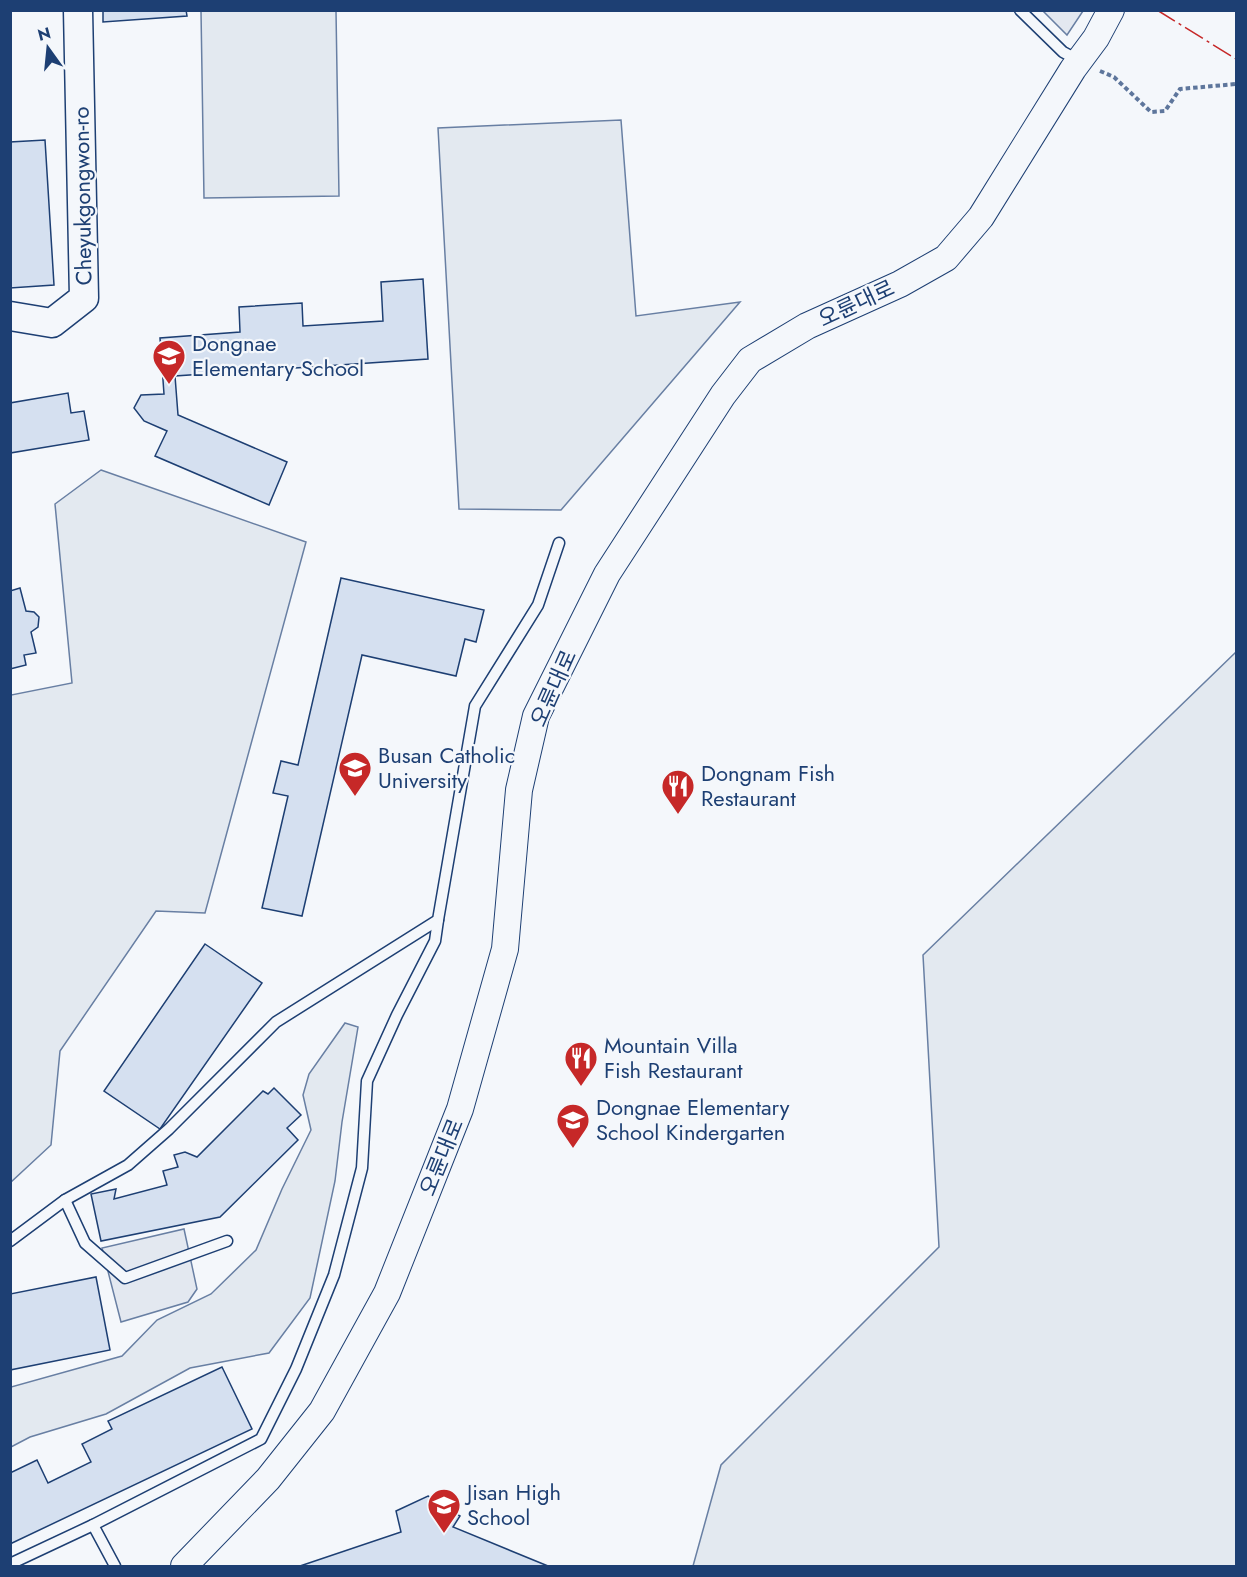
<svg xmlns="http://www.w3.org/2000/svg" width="1247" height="1577" font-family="Jost,'Noto Sans KR',sans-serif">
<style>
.green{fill:#e3e9f0;stroke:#687fa3;stroke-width:1.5}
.parking{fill:#e3e8f0;stroke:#687fa3;stroke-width:1.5}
.building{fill:#d5e0f0;stroke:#1d3f73;stroke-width:1.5}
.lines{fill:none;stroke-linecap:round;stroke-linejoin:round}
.service-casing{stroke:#1d3f73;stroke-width:13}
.tertiary-casing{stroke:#1d3f73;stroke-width:28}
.secondary-casing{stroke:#1d3f73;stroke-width:31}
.path{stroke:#5e769c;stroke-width:4;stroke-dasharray:4.5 3;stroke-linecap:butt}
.service{stroke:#f4f7fb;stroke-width:10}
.tertiary{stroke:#f4f7fb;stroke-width:26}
.secondary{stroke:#f4f7fb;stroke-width:28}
.power{stroke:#c62828;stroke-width:1.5;stroke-dasharray:21 4.5 3 4.5;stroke-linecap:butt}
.labels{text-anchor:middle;stroke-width:4.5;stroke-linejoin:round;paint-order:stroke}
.street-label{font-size:22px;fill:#1d3f73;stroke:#f4f7fb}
.poi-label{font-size:22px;fill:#1d3f73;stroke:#f4f7fb;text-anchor:start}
</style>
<rect width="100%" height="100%" fill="#f4f7fb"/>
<g class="green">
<path d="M201,11H336L339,196L204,198Z"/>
<path d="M621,120L636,316L740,302L561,510L459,509L438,128Z"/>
<path d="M101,470L306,542L205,913L156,911L60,1051L51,1145L11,1182V695L72,683L55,504Z"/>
<path d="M1236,652V1566H693L721,1465L939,1247L923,955Z"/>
<path d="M345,1023L358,1027L342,1122L335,1181L310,1298L269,1353L190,1368L106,1414L30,1437L11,1447V1387L122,1356L157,1320L211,1294L256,1250L282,1189L311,1130L303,1095L309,1074Z"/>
</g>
<g class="parking">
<path d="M1043,11H1083L1067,35Z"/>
<path d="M184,1229L197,1289L188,1302L121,1322L102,1248Z"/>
</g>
<g class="building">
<path d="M103,10H186L187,16L103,22Z"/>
<path d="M45,140L54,285L10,288V142Z"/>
<path d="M423,279L428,359L175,376L178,415L287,462L269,505L155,456L167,431L144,421L134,408L141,395L164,394L160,338L240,332L239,307L302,303L303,326L383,321L381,282Z"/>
<path d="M68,393L71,413L84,411L89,440L10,453V403Z"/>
<path d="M341,578L484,610L476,642L465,639L456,676L362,655L302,916L262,908L288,796L273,793L281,761L298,765Z"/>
<path d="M20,588L26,611L34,612L39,617L38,627L31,632L36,653L24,655L26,665L10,669V591Z"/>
<path d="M205,944L262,983L160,1129L104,1091Z"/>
<path d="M274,1088L301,1115L287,1128L298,1140L220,1217L101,1241L91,1194L116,1189L114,1199L167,1185L163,1171L178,1167L174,1155L185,1152L197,1157L263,1091L268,1094Z"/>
<path d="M96,1277L110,1350L10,1370V1294Z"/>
<path d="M222,1367L252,1429L10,1544V1473L37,1460L48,1483L91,1462L82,1444L112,1429L108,1421Z"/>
<path d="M428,1496L460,1516L453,1527L548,1566H300L401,1532L396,1511Z"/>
</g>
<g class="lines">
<defs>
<g id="service">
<path d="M1020,10L1063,52L1078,60"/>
<path d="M65,1200L85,1243L125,1278L227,1241"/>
<path d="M10,1241L65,1200L128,1165L169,1129L276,1022L438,920L475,706L538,605L559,543"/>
<path d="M93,1525L261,1439L296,1369L334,1275L362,1168L367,1081L397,1015L435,941L438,920"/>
<path d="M10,1564L93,1525L115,1566"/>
</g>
<path id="tertiary" d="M184,1566L268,1479L322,1411L387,1293L460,1109L505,949L519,790L536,716L607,574L723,395L750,360L807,326L900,284L946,258L981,217L1073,69L1096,38L1111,10"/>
<path id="secondary" d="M10,316L52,323L84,298L78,10"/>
</defs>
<use href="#service" class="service-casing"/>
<use href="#tertiary" class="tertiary-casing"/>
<use href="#secondary" class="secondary-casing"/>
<path class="path" d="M1100,71L1114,77L1151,112L1165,111L1180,89L1236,84"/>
<use href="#service" class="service"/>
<use href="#tertiary" class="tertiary"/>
<use href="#secondary" class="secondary"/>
<path class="power" d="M1157,10L1236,59"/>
</g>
<defs>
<symbol id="school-pin" viewBox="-11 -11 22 30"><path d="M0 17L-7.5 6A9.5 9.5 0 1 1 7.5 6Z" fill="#c62828" stroke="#f4f7fb"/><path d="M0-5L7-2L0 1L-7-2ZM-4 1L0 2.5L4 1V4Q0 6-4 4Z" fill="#fff"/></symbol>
<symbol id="university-pin" viewBox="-11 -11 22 30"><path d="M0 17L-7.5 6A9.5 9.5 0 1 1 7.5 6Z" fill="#c62828" stroke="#f4f7fb"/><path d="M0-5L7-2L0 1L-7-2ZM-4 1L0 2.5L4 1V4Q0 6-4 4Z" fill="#fff"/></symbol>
<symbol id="restaurant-pin" viewBox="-11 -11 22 30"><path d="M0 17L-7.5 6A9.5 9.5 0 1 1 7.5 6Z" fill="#c62828" stroke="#f4f7fb"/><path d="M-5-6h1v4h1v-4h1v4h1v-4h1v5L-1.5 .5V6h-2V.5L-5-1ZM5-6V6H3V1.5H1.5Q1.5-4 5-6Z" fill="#fff"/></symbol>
</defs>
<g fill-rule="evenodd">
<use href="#school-pin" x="150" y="337" width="38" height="52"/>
<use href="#university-pin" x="336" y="749" width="38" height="52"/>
<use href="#restaurant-pin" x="659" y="767" width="38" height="52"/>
<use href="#restaurant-pin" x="562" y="1039" width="38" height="52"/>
<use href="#school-pin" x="554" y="1101" width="38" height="52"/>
<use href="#school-pin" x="425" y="1486" width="38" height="52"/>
</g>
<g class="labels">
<g class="street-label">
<text transform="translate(82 196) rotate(-91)" y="8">Cheyukgongwon-ro</text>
<text transform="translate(856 303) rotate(-25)" y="8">오륜대로</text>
<text transform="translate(553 688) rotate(-66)" y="8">오륜대로</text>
<text transform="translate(441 1157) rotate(-68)" y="8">오륜대로</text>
</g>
<g class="poi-label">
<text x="192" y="351">Dongnae<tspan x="192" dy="25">Elementary School</tspan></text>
<text x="378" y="763">Busan Catholic<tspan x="378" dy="25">University</tspan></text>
<text x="701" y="781">Dongnam Fish<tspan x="701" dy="25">Restaurant</tspan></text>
<text x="604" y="1053">Mountain Villa<tspan x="604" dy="25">Fish Restaurant</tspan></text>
<text x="596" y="1115">Dongnae Elementary<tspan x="596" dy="25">School Kindergarten</tspan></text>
<text x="467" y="1500">Jisan High<tspan x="467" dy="25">School</tspan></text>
</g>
</g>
<rect width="1247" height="1577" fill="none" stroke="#1d3f73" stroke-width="24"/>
<g transform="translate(48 48) rotate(345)" stroke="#f4f7fb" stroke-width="4.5" paint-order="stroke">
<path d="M0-4.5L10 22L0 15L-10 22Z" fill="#1d3f73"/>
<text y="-9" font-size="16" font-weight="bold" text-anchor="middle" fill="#1d3f73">N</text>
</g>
</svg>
